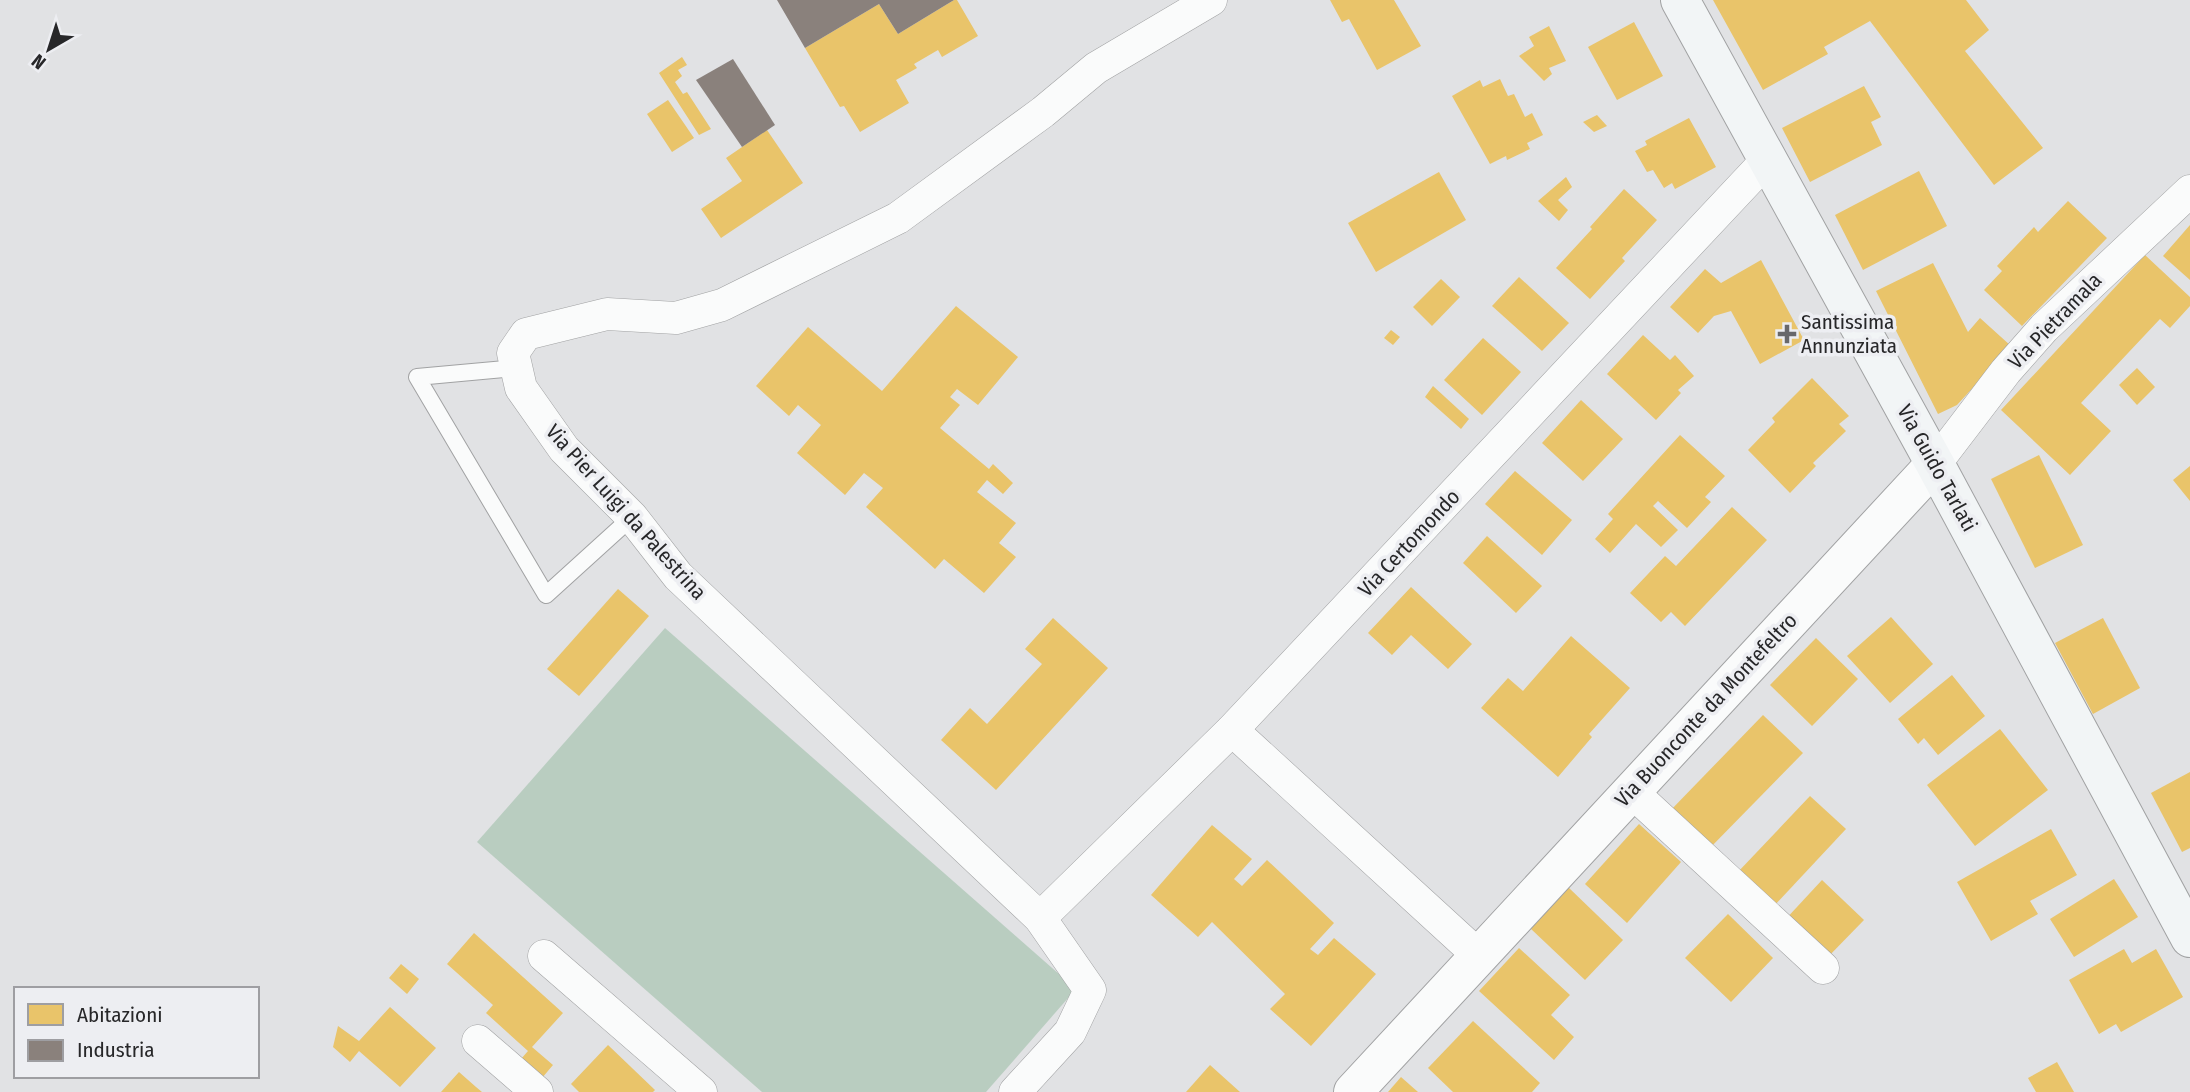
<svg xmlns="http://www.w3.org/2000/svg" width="2190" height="1092" font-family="'Fira Sans Condensed',sans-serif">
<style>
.green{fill:#b9cdc0}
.homes{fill:#e9c46a}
.industry{fill:#8a817c}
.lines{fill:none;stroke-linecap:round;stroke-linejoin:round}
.service-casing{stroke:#a1a2a3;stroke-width:18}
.minor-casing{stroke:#a1a2a3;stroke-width:33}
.tertiary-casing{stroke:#a1a2a3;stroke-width:40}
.secondary-casing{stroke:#a1a2a3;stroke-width:40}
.service{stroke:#fafbfb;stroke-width:16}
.minor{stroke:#fafbfb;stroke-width:32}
.tertiary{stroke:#fafbfb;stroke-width:38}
.secondary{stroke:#f2f5f6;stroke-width:38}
.poi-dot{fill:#68686a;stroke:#edeef2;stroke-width:2.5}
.labels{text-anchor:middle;stroke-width:7;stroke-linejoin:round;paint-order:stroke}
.street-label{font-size:21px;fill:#272729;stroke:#edeef2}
.poi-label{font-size:21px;fill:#272729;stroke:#edeef2;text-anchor:start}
</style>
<rect width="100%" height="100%" fill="#e1e2e4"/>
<path class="green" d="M665,628L1076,989L986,1092H762L477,842Z"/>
<g class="homes">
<path d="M954,0H957L978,36L942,57L938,50L914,64L917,68L896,80L909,103L860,132L844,106L840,107L805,48L879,4L898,34Z"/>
<path d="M1330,0H1394L1421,46L1377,70L1349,19L1342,22Z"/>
<path d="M1713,0H1966L1989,30L1965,51L2043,148L1994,185L1870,21L1824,47L1828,54L1763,90Z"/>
<path d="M1634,22L1663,76L1617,100L1588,47Z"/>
<path d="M1549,26L1566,61L1549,68L1552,74L1544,81L1519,56L1534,46L1529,37Z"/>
<path d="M682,57L687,65L678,70L682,76L675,82L683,94L687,92L711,129L699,135L659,73Z"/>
<path d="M1500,79L1508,96L1514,94L1525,117L1532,113L1543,135L1527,143L1530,149L1507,160L1506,156L1490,164L1452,96L1480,80L1483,87Z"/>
<path d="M1864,86L1881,117L1871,122L1882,145L1810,182L1782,128Z"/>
<path d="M668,100L694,138L672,152L647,114Z"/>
<path d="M1597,115L1607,126L1594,132L1583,122Z"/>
<path d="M1689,118L1716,167L1675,189L1672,183L1664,188L1653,170L1647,172L1635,151L1647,145L1645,141Z"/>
<path d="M767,130L803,183L721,238L701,209L742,181L726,158Z"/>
<path d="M1919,171L1947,226L1863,270L1835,215Z"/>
<path d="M1439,172L1466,220L1376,272L1348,223Z"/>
<path d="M1566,177L1572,187L1558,200L1568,210L1559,221L1538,201Z"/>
<path d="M1624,189L1657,220L1622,258L1625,261L1590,299L1556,268L1592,229L1590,227Z"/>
<path d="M2068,201L2107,238L2022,326L1984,290L2002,271L1997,266L2034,227L2038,232Z"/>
<path d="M2190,225V280L2163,256Z"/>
<path d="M2145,255L2190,297V306L2170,328L2160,319L2081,403L2111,431L2070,475L2001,410Z"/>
<path d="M1761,260L1804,340L1760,364L1731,311L1714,316L1698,333L1670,307L1705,269L1721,283Z"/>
<path d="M1933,263L1968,332L1980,318L2011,346L1957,405L1938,414L1876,291Z"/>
<path d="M1519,277L1569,323L1542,351L1492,306Z"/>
<path d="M1441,279L1460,297L1432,326L1413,307Z"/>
<path d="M956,306L1018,357L978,405L957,389L950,397L960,405L940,428L989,469L993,464L1013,483L1003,494L987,480L977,492L1016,523L999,543L1016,557L984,593L944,559L935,569L866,507L883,488L864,473L845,495L797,453L821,425L798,405L789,416L756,386L808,327L882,391Z"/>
<path d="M1391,330L1400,337L1393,345L1384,338Z"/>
<path d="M1643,335L1670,360L1675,355L1694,376L1678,390L1681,393L1656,420L1607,374Z"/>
<path d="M1483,338L1521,372L1482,415L1444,380Z"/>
<path d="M2137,368L2155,387L2137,405L2119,385Z"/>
<path d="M1812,378L1849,416L1839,424L1846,431L1813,463L1816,466L1790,493L1748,450L1775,422L1772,418Z"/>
<path d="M1433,386L1469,419L1461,429L1425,397Z"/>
<path d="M1581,400L1623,439L1583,481L1542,443Z"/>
<path d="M1680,435L1725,476L1705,497L1711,502L1687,528L1658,501L1653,506L1678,530L1661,547L1636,524L1610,553L1595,539L1613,519L1608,514Z"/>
<path d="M2039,455L2083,545L2035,568L1991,479Z"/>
<path d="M2190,466V501L2173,480Z"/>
<path d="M1515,471L1572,520L1542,555L1485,504Z"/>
<path d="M1732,507L1767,540L1685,626L1671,612L1661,622L1630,593L1665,556L1676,566Z"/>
<path d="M1487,536L1542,586L1516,613L1463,563Z"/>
<path d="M1411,587L1472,644L1448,669L1411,635L1392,655L1368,633Z"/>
<path d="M618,589L649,616L579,696L547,669Z"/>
<path d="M1891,617L1933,664L1890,703L1847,656Z"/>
<path d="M1053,618L1108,668L996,790L941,740L970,708L987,724L1042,664L1025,649Z"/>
<path d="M2103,618L2140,688L2093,714L2055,643Z"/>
<path d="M1571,636L1630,688L1589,734L1592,737L1558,777L1481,708L1508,678L1523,691Z"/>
<path d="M1816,638L1858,679L1812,726L1770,685Z"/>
<path d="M1952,675L1985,716L1938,755L1924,738L1918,744L1898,719Z"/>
<path d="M1763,715L1803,753L1707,851L1668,813Z"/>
<path d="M2000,729L2048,790L1975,846L1927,785Z"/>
<path d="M2190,772V848L2182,852L2151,793Z"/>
<path d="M1810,796L1846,829L1773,907L1737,873Z"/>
<path d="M1639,824L1681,862L1627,923L1585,884Z"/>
<path d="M1212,825L1252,859L1234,879L1242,886L1267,860L1334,923L1310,949L1318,955L1334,938L1376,974L1311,1046L1270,1009L1285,994L1212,922L1198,937L1151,895Z"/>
<path d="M2051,829L2077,875L2030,901L2038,914L1991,941L1957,882Z"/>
<path d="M2114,879L2138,917L2074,957L2050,919Z"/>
<path d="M1822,880L1864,920L1825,960L1784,921Z"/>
<path d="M1568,887L1623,940L1585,980L1530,928Z"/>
<path d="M1728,914L1773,958L1731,1002L1685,958Z"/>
<path d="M474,933L563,1013L532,1047L553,1065L542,1078L521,1059L528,1051L486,1013L493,1005L447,964Z"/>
<path d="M1519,948L1570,995L1551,1015L1574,1037L1554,1060L1479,991Z"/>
<path d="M2124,949L2132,963L2156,949L2183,997L2121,1032L2116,1024L2099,1034L2069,980Z"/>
<path d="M401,964L419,979L407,994L389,978Z"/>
<path d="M390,1007L436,1048L400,1087L359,1051L350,1062L333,1047L338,1026L359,1041Z"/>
<path d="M1473,1021L1540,1083L1532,1092H1453L1428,1068Z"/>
<path d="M608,1045L655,1090L653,1092H579L571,1084Z"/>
<path d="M2057,1062L2074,1092H2036L2028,1078Z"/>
<path d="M1210,1065L1240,1092H1186Z"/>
<path d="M459,1072L476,1087L482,1092H441Z"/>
<path d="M1401,1077L1418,1092H1388Z"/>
</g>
<g class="industry">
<path d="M777,0H954L898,34L879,4L805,48Z"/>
<path d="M733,59L775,125L742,147L696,80Z"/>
</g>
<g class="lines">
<defs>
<path id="service" d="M516,368L417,377L546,595L632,517"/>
<g id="minor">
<path d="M1935,464L2006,371L2044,328L2190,191"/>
<path d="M1232,730L1478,955"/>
<path d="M1631,791L1823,968"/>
<path d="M1040,918L1232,730L1768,159"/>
<path d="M544,956L701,1092"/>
<path d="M478,1041L537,1092"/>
<path d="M1015,1092L1070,1032L1090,990L1040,918L678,576L632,517L564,449L521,388L513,353L526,334L607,314L676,318L722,305L898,218L1043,112L1096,68L1211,0"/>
</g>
<path id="tertiary" d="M1353,1092L1935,464"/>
<path id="secondary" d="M1680,0L1935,464L2190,938"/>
</defs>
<use href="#service" class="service-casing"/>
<use href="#minor" class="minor-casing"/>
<use href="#tertiary" class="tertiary-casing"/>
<use href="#secondary" class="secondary-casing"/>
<use href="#service" class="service"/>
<use href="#minor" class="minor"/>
<use href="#tertiary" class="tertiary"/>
<use href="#secondary" class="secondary"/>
</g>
<path class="poi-dot" d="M1783.5 323.5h7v7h7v7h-7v7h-7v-7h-7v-7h7z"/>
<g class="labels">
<g class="street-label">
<text transform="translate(2055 321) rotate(-46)" y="7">Via Pietramala</text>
<text transform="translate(1937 468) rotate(61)" y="7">Via Guido Tarlati</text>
<text transform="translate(626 512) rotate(48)" y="7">Via Pier Luigi da Palestrina</text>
<text transform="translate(1409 543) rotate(-47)" y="7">Via Certomondo</text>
<text transform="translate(1706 710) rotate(-47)" y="7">Via Buonconte da Montefeltro</text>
</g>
<g class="poi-label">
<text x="1801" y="329">Santissima<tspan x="1801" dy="24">Annunziata</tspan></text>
</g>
</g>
<rect x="14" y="987" width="245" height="91" fill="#edeef2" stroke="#9e9ea2" stroke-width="2"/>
<rect x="28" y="1004" width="35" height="21" fill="#e9c46a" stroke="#9e9ea2" stroke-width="2"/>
<text x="77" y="1022" font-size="21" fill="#272729">Abitazioni</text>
<rect x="28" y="1040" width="35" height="21" fill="#8a817c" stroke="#9e9ea2" stroke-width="2"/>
<text x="77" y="1057" font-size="21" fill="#272729">Industria</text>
<g transform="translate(49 49) rotate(219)" stroke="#edeef2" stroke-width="5" paint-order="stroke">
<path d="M0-5L12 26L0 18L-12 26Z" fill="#272729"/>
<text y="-10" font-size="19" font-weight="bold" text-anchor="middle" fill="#272729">N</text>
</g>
</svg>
